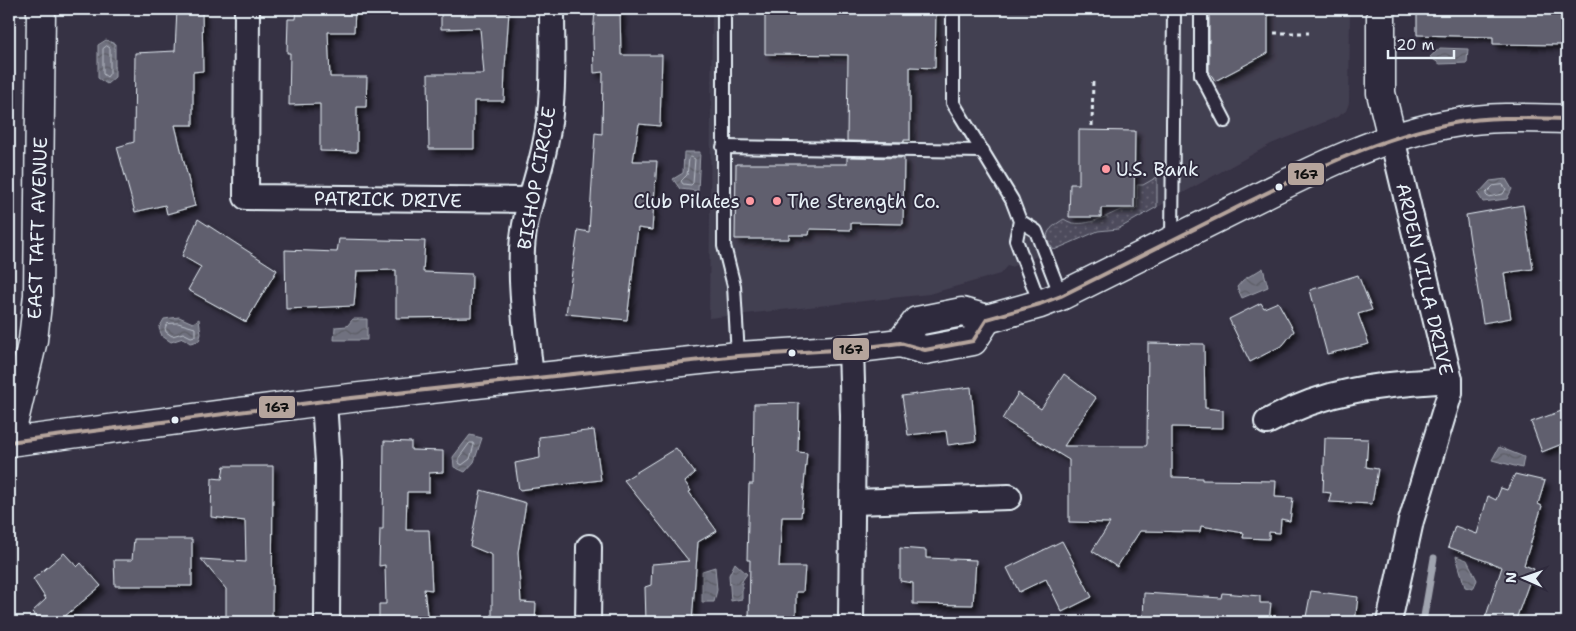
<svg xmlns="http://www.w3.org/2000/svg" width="1576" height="631" font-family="'Shantell Sans',sans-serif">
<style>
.built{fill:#433f51}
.grass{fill:url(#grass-dots);stroke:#9a9eaa}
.water{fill:url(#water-waves);stroke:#a0a4af}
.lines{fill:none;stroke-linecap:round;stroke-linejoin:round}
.shore{stroke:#b8bec8;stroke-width:1}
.stream{stroke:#a0a4af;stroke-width:7}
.building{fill:#605e6e;stroke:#e8f1f8;filter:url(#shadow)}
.service-casing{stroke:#e8f1f8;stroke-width:16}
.minor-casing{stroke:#e8f1f8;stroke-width:28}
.tertiary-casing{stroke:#e8f1f8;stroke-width:31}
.secondary-casing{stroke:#e8f1f8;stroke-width:31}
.path{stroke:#e8f1f8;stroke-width:3;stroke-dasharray:4 4;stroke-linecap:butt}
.service{stroke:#2f2a3d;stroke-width:12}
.minor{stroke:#2f2a3d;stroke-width:24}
.tertiary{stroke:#2f2a3d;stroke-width:28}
.secondary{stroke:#2f2a3d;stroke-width:28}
.bus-1-casing{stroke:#2f2a3d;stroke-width:8}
.bus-1{stroke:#b5a49c;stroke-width:4}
.poi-dot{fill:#ff9aa2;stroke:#2f2a3d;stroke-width:2}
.bus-dot{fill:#e8f1f8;stroke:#2f2a3d;stroke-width:2}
.labels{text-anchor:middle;stroke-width:4;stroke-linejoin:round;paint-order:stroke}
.poi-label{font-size:19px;fill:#e8f1f8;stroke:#2f2a3d;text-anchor:start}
.street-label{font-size:19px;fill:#e8f1f8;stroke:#2f2a3d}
.line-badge{stroke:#2f2a3d;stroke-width:2}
.pale-badge-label{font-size:14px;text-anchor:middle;font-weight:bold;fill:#111}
</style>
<defs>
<pattern id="grass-dots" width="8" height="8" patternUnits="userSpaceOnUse" patternTransform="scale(1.25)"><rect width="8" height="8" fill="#4d4b5c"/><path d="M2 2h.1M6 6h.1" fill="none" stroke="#676574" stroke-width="1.8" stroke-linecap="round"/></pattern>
<pattern id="water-waves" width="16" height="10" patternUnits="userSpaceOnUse" patternTransform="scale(1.25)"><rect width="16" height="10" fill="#70717f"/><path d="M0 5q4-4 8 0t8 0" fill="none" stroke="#5b5c64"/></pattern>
<filter id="shadow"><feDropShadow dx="4.5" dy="4.5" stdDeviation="2.5" flood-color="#0009"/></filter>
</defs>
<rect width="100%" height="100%" fill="#363244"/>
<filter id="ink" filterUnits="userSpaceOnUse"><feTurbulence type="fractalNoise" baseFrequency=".02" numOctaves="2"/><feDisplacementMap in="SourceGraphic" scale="10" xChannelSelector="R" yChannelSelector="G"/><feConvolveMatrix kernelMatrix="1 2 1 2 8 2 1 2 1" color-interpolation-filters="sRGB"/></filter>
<g filter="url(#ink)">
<path class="built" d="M712,9H1350L1349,103L1346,111L1337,117L1271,144L1118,229L1098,231L1011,267L1007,266L1000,274L929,294L709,318Z"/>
<path class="grass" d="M1157,177V207L1118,229L1098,231L1054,250C1040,234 1050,228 1064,219C1079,230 1103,218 1118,211C1123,209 1129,210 1135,210L1137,207V185H1143Z"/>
<g class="water">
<path d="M106,40L115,44V77L107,84L98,78V45Z"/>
<path d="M1440,48L1468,49L1467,63L1440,64L1430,57Z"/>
<path d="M684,152H700L698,191L680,189L673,179L683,173Z"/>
<path d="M1506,179L1512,189L1507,199L1483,202L1478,194L1490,181Z"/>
<path d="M1263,268L1268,287L1242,298L1237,287L1243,280Z"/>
<path d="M179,317L193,323L199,319L201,334L199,341L190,343L183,338L171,342L162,336L159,328L164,319Z"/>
<path d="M353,319H367V340H334L335,327L347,326Z"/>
<path d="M470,435L482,438L474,462L465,472L454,467L453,457Z"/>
<path d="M1499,447L1524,457L1522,468L1492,460Z"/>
<path d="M1456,556L1467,560L1477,580L1473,589L1465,587Z"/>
<path d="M735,563L747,574L742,581V599L731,601L729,575Z"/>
<path d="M715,567L717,590L714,602H702V571Z"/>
</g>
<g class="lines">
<g class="shore">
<path d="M107,46L110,48V73L107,77L103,74V49Z"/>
<path d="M691,157L695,159L693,183L691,185L683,184L681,181L687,175L689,159Z"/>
<path d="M1503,185L1506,189L1503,194L1488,197L1486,195V193L1493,186Z"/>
<path d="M178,323L195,328V336L191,337L183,333L172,336L166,332L165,328L167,324Z"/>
<path d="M470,443H473L474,445L470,459L462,465L459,463V458Z"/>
</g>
<path class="stream" d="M1423,622L1434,558"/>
</g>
<g class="building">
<path d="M177,9H202L203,71L193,72V125H175L195,206L167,214L165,205L135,212L117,147L134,142L135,53L175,51Z"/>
<path d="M297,9H355L354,32H328L330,77H367L366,107H357V152L320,151V104L289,105L290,53H287L288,19H296Z"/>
<path d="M441,9H500V12H509L505,68L504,101H474V149H429L428,74H484L480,28L441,29Z"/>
<path d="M595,9H620L621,55H662L660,126L639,124L633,161H657L652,230L638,228L627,320L566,314L578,230L589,232L595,133L602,134L603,72L594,73L593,37Z"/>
<path d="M765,9H936L935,68L910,67V140H904V142L847,141L848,55L765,54Z"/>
<path d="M1209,9H1268V53L1215,81L1209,71Z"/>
<path d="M1417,9H1565L1564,45L1493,44V37L1417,35Z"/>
<path d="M1079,130L1135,131L1134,208H1101V217H1069L1070,184H1079Z"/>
<path d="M847,157L904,158L903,224L851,223V230L810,229L809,235H789V239H735L736,164H847Z"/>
<path d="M1523,205L1533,269L1504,273L1511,318L1483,323L1466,215Z"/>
<path d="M198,219L277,270L246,322L188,290L201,267L182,256Z"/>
<path d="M339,239L425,241L423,272L472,274L471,317L396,318V270L357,271L354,306L286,309L285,250L337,252Z"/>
<path d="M1358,275L1372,310L1358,314L1369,344L1327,354L1310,290Z"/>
<path d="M1278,302L1294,331L1283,345L1250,362L1229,319L1261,303L1264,308Z"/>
<path d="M1148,343L1204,344L1205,408L1223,410V428L1172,427V477L1202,478V480L1276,481L1275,497L1293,498L1290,521L1281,519L1280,533L1269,532V539L1243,538L1244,533L1201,526L1200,532L1140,531L1117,567L1092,551L1110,523L1069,522V460L1002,419L1018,393L1041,409L1064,374L1096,398L1064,446H1146L1147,444Z"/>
<path d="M971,387L976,441L948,445L946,431L908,435L902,396Z"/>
<path d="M799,403L798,452L807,453L801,517H782L779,567H805L803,592H796V622H749L750,560H747L749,484H753L754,404Z"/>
<path d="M1567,409V442L1542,452L1531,422Z"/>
<path d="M594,430L601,480L519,490L515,463L540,458L539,437Z"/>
<path d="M1325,438L1368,439L1366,467L1378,469L1372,504L1329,502L1331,493L1323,492Z"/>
<path d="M384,441L411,442V450L443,451V472L429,473V492H407L406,530H429L432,590L424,589L428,622H379V604H386L385,565L379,566L380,529H383Z"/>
<path d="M676,448L695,473L685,482L691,491L689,492L717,531L698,542L692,622H646L645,587L651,585L652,564L689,561L624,480Z"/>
<path d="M224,466H273L272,622H226V589L201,559L246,562L245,521L211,517L212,478L222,479Z"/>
<path d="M1515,474L1545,481L1538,504L1542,506L1524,565L1534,569L1515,622H1484L1502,567L1448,547L1455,526L1477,534L1488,496L1496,500L1501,488L1507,490Z"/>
<path d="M481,490L526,503L518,552L521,602L536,603L535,622H492V555L470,546Z"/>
<path d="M134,539H192V586H115L114,560H132Z"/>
<path d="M1062,541L1092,597L1062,612L1046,579L1019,592L1007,568Z"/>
<path d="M900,548L926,550V558L976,560L973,605L913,604V583L900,581Z"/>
<path d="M64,553L77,567L81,563L101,586L58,622H41L32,612L46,599L33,579Z"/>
<path d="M1311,591L1358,597L1355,622H1305Z"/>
<path d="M1144,593L1221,598L1222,593L1260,596V603H1271L1269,622H1143Z"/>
</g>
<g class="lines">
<defs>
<g id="service">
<path d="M724,9V246L734,286L738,356"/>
<path d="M953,9V103L1012,200L1020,221L1016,240L1040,304"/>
<path d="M1201,9V75L1225,121"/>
<path d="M723,147L983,151"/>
<path d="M1020,221L1036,231L1061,296"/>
<path d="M1172,241L1174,9"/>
</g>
<g id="minor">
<path d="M247,9L246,197L530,200"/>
<path d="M851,349L853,416L851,622"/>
<path d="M531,378C527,335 520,292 522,249C524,213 538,180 545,145C555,101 552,54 552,9"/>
<path d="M324,401L328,463L327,622"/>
<path d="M1267,422C1329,388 1380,385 1450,380"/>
<path d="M853,502L1009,497"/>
<path d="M588,622L589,547"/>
<path d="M1389,622L1411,521L1446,406L1450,393V380L1392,138"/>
</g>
<g id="tertiary">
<path d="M1381,9V93L1392,138"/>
<path d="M9,442L33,340L38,295L41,9"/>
</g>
<g id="secondary">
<path d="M900,343L917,321L962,312L987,319L1040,304L1061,296C1123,265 1185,234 1247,203C1313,170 1381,135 1454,123C1491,116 1530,118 1567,119"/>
<path d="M9,442L324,401L531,378L738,356L851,349L900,343L925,350L973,341L987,319"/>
</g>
</defs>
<use href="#service" class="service-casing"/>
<use href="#minor" class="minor-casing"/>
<use href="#tertiary" class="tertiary-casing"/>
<use href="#secondary" class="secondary-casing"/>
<g class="path">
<path d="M1274,33H1309"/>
<path d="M1092,126L1093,79"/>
</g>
<use href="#service" class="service"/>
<use href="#minor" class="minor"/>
<use href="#tertiary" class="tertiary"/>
<use href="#secondary" class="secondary"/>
<defs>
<path id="bus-1" d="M9,442L324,401L738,356L851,349L900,343L925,350L973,341L987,319L1040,304L1061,296C1121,266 1180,236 1240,206C1309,172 1378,137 1454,123C1491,116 1529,118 1567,119"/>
</defs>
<use href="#bus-1" class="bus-1-casing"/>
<use href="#bus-1" class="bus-1"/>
</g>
</g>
<g class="poi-dot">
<circle cx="1106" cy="169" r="5"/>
<circle cx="750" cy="201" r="5"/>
<circle cx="777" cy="201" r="5"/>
</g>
<g class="bus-dot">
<circle cx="1279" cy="187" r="4.5"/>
<circle cx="792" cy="353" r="4.5"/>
<circle cx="175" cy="420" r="4.5"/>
</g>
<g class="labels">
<g class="poi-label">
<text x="1116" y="176">U.S. Bank</text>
<text x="740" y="208" text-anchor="end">Club Pilates</text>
<text x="787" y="208">The Strength Co.</text>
</g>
<g class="street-label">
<text transform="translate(536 178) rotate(-80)" y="7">BISHOP CIRCLE</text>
<text transform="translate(388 199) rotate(1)" y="7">PATRICK DRIVE</text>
<text transform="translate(37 228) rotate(-88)" y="7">EAST TAFT AVENUE</text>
<text transform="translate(1425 279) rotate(77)" y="7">ARDEN VILLA DRIVE</text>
</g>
</g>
<g class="line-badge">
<rect x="1287" y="162" width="38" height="24" rx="5" fill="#b5a49c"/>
<rect x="832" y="337" width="38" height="24" rx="5" fill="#b5a49c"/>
<rect x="258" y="395" width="38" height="24" rx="5" fill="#b5a49c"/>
</g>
<g class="pale-badge-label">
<text x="1306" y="179">167</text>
<text x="851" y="354">167</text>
<text x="277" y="412">167</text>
</g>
<rect width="1576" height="631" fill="none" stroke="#2f2a3d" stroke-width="30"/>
<rect x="15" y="15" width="1546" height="601" fill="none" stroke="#e8f1f8" stroke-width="2" filter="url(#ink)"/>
<g transform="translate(1524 578) rotate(272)" stroke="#2f2a3d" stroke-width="4" paint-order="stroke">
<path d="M0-4L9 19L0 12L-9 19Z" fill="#e8f1f8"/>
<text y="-8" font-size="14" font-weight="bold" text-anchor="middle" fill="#e8f1f8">N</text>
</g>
<path d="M1388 50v8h66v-8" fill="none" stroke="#e8f1f8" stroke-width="2.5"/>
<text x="1396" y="50" font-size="15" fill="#e8f1f8" stroke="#2f2a3d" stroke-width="4" paint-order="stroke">20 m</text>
</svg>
